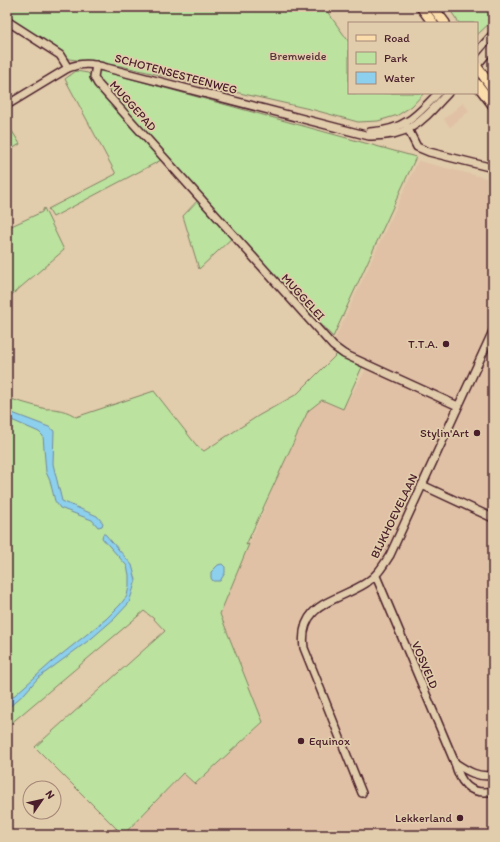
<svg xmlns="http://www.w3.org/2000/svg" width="500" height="842" font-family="Itim,sans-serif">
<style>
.built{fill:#e0c1a5}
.green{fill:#bbe29e;stroke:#828064}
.water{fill:#8cd0ed;stroke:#72899f}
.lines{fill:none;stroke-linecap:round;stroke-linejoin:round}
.minor-casing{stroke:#4a1f2b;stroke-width:10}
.major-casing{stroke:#4a1f2b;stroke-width:12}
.minor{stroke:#e1ccab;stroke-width:7}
.major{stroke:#faddab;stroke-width:9}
.poi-dot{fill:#4a1f2b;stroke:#e1ccab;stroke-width:1.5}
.labels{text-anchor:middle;stroke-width:3.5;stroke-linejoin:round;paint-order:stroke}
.park-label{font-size:12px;fill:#553236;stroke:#e1ccab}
.street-label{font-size:12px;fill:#4a1f2b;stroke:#e1ccab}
.poi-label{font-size:12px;fill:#4a1f2b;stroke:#e1ccab;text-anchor:end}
</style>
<rect width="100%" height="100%" fill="#e1ccab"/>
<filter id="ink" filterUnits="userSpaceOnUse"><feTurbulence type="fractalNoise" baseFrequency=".025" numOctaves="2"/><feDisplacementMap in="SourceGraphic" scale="8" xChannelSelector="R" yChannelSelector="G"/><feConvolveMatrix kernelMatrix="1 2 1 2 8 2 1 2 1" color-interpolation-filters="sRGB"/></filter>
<g filter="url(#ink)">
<g class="built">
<path d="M463,103L469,111L450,127L444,119Z"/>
<path d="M418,161L493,180V835H123L183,773L195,784L263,723L220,614L281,469L308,411L322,400L343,409L370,363L334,341Z"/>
</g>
<g class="green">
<path d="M7,7H324L349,42V93H424L412,106L398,115L378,121L358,122L314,110L121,66L69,59L7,20Z"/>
<path d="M448,7H493V20L477,35V23H459Z"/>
<path d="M76,71L88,73L165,158L53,217L48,209L116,174L65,79Z"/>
<path d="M99,71H103L416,157L333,337L282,284L150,137L99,82L96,74Z"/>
<path d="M7,123L20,144L7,152Z"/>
<path d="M200,198L234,236L199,269L183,216Z"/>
<path d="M44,208L64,250L7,299V228L42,212Z"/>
<path d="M337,354L362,367L343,409L322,400L308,411L246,545L249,544L220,614L263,722L195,784L183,773L123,835L35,747L165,631L153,618L144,611L9,725L7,723V398L46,409C54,408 69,411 76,417L154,391L197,446L204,451L258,416L297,394Z"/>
</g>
<g class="water">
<path d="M7,411L49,427L54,431L53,464L62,501L97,516L103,523L102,526L98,527L92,520L60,508L55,501L50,481L46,472L43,436L39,432L7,418Z"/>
<path d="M103,534H105L132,565L136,580L129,603L115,618L92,638L38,678L25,693L7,709V702L52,662L106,619L120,605L127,596L129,586V575L127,566L102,538Z"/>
<path d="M222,564L225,567V573L220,581H213L211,578V572L218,565Z"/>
</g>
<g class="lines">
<defs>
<g id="minor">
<path d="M7,21L60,55L68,68"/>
<path d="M477,52L493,34"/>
<path d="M96,65L94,77L98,84L333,346L344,354L458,406"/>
<path d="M477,65L493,46"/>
<path d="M7,105L68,68C82,62 93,64 107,68L369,136C411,137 422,121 448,93"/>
<path d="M405,123L417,147L429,152L493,168"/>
<path d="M370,132C404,130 417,116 438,93"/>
<path d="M422,485L493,518"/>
<path d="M376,576L455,763C460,783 470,796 493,791"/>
<path d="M455,763C467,771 478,778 493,775"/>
<path d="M362,793L304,648C298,603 336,602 366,583C377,576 383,566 390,555L493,331"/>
<path d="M116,834L117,835"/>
</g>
<g id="major">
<path d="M421,7L433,23"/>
<path d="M433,7L445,23"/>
<path d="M477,67L493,89"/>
<path d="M477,84L493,105"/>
</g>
</defs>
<use href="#minor" class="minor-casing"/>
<use href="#major" class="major-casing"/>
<use href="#minor" class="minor"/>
<use href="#major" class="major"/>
</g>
</g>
<g class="poi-dot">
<circle cx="446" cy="344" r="4"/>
<circle cx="477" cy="433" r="4"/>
<circle cx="301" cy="741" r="4"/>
<circle cx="460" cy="818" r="4"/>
</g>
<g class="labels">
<g class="park-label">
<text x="298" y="60">Bremweide</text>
</g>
<g class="street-label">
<text transform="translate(176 74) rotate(15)" y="4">SCHOTENSESTEENWEG</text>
<text transform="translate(133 106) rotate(48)" y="4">MUGGEPAD</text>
<text transform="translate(303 297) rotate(48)" y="4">MUGGELEI</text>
<text transform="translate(394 516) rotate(-64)" y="4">BIJKHOEVELAAN</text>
<text transform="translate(425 665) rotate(67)" y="4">VOSVELD</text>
</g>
<g class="poi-label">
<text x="438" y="348">T.T.A.</text>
<text x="469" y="437">Stylin'Art</text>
<text x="309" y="745" text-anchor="start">Equinox</text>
<text x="452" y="822">Lekkerland</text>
</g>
</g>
<rect width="500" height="842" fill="none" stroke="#e1ccab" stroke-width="24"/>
<rect x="12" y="12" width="476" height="818" fill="none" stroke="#4a1f2b" stroke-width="1.5" filter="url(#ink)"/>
<rect x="348" y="22" width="130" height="72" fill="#e1ccab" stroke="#a58778"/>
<rect x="356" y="35" width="20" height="6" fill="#faddab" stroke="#a58778"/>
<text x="384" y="42" font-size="12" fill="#4a1f2b">Road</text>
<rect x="356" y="52" width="20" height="12" fill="#bbe29e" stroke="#a58778"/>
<text x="384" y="62" font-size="12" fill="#4a1f2b">Park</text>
<rect x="356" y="72" width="20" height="12" fill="#8cd0ed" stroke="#a58778"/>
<text x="384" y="82" font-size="12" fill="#4a1f2b">Water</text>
<g transform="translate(42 800) rotate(56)"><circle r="19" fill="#e1ccab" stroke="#a58778"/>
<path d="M0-3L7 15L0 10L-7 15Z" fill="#4a1f2b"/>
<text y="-6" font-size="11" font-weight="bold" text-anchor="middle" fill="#4a1f2b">N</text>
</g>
</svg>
